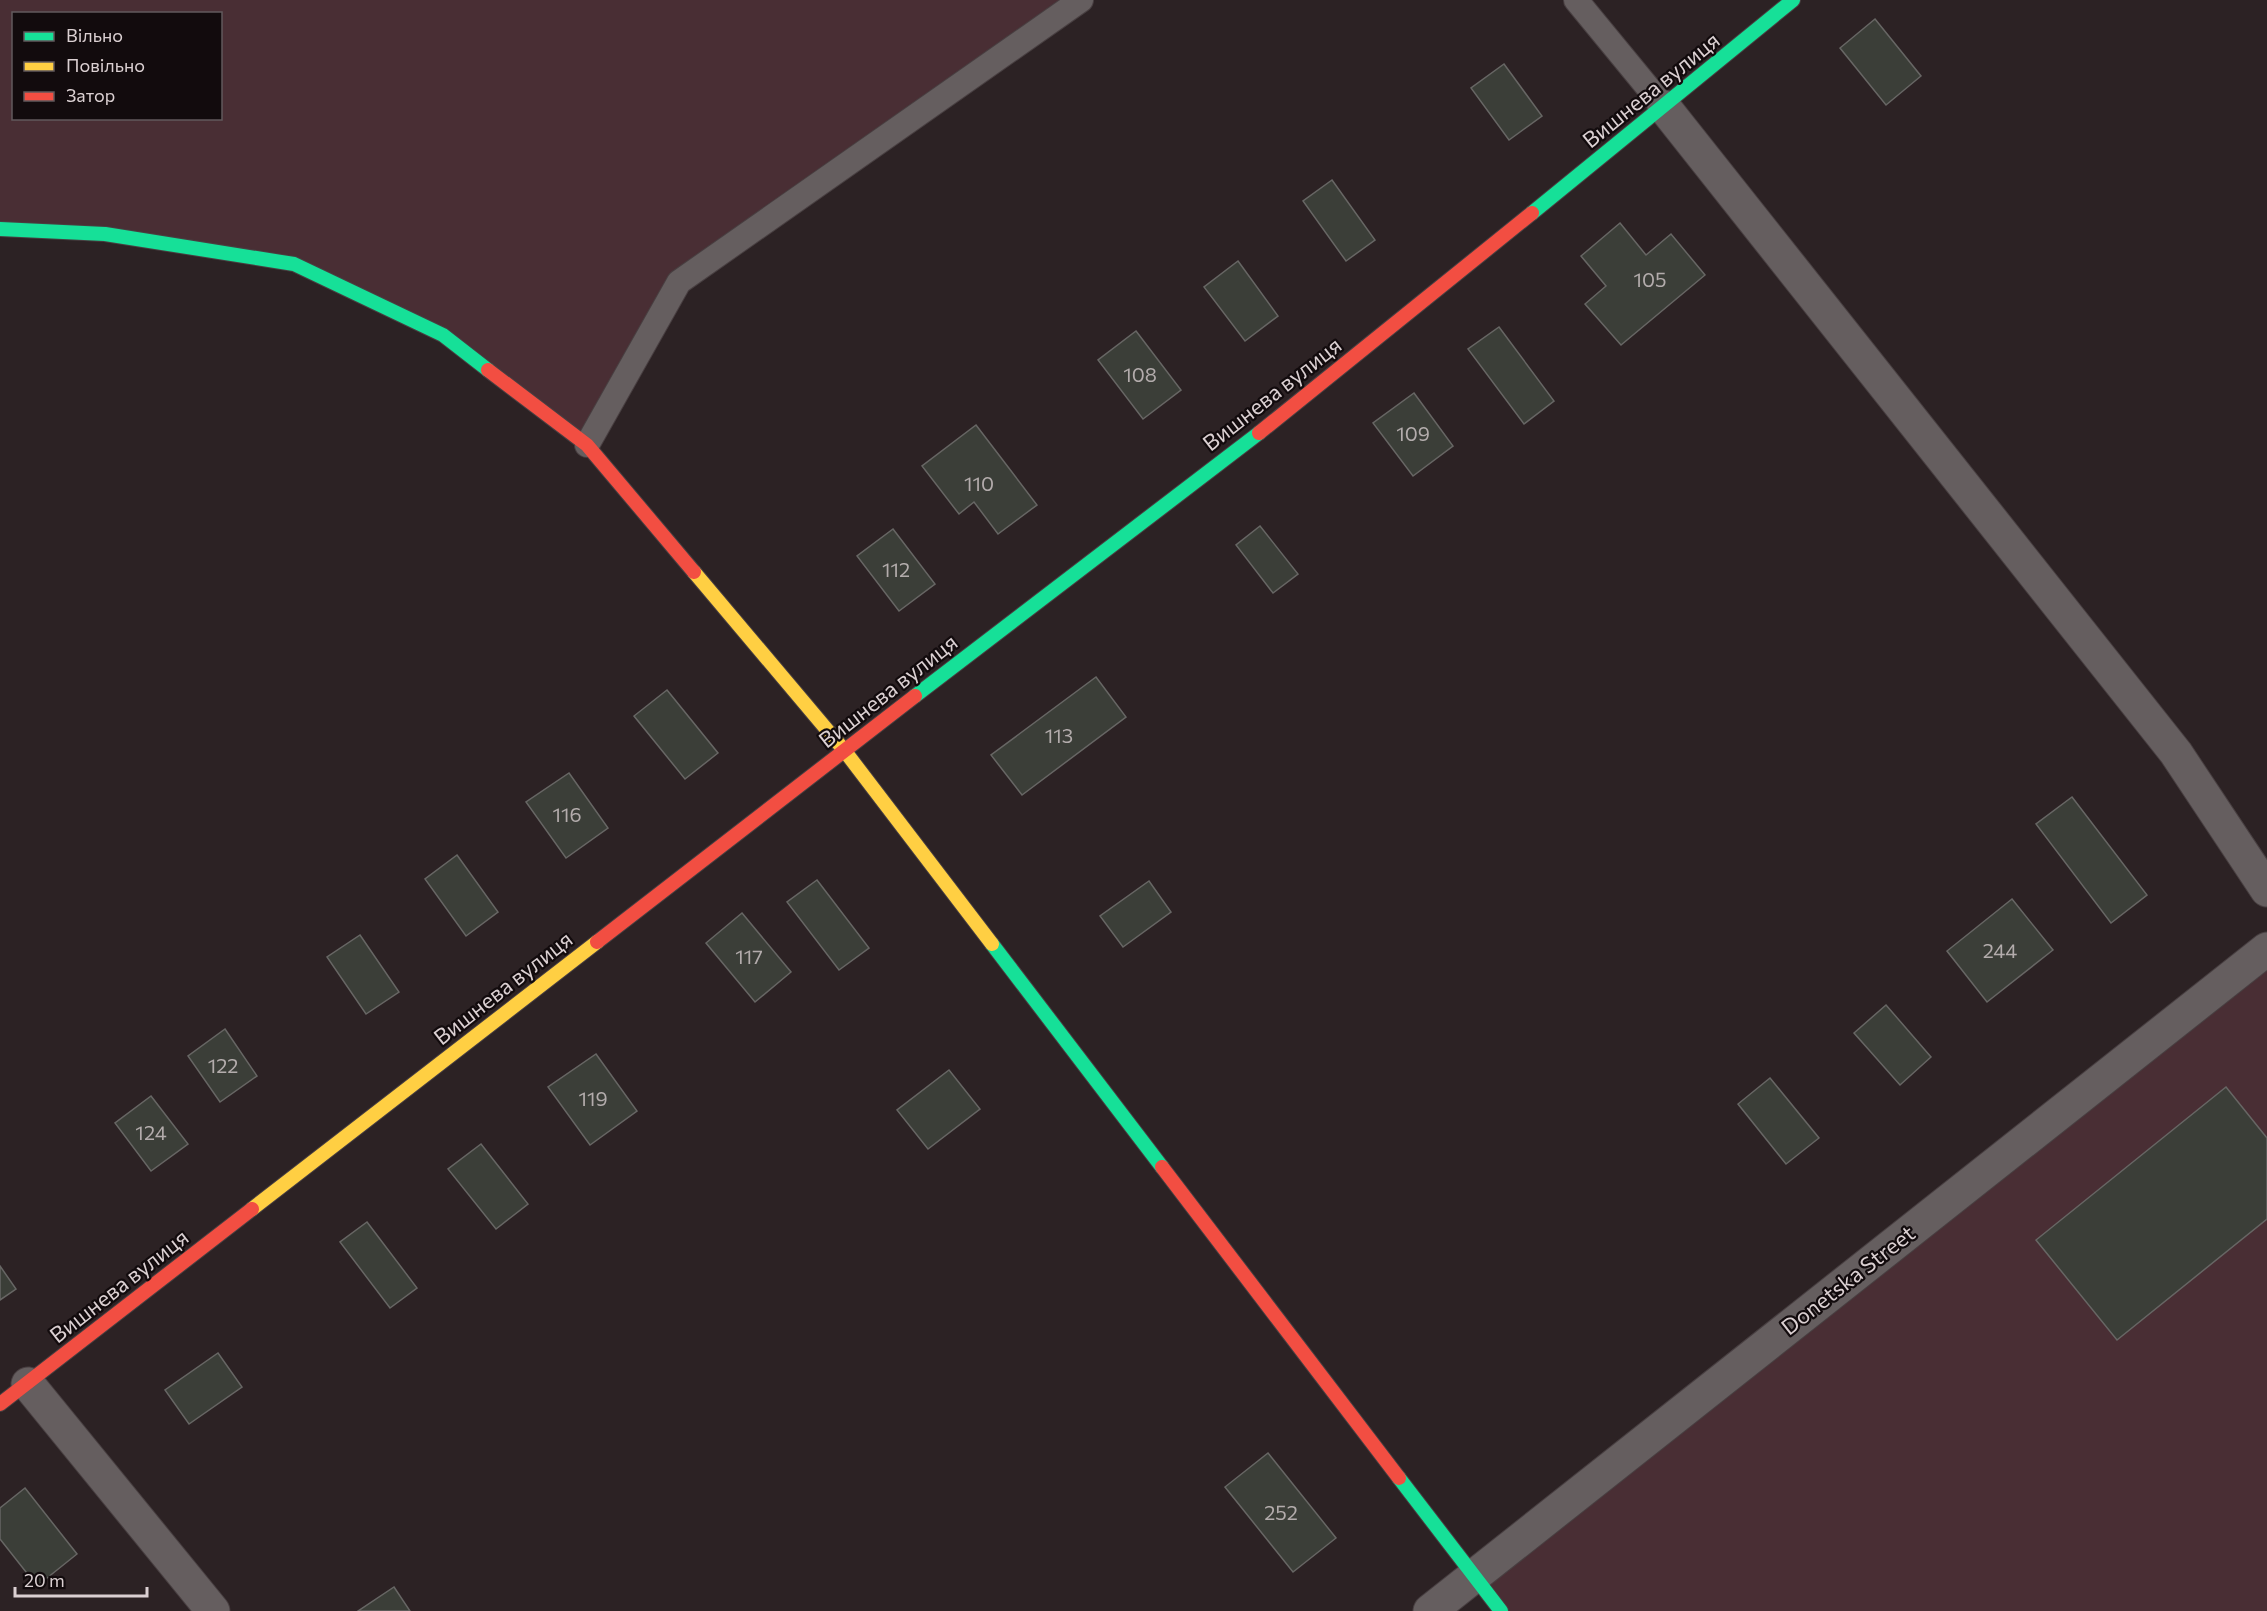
<svg xmlns="http://www.w3.org/2000/svg" width="2267" height="1611" font-family="Commissioner,sans-serif">
<style>
.green{fill:#492e34;fill-rule:evenodd}
.building{fill:#3b3e38;stroke:#676664;stroke-width:1.5}
.lines{fill:none;stroke-linecap:round;stroke-linejoin:round}
.lane-casing{stroke:#483f41;stroke-width:26}
.street-casing{stroke:#483f41;stroke-width:35}
.fast-casing{stroke:#483f41;stroke-width:16}
.slow-casing{stroke:#483f41;stroke-width:16}
.jam-casing{stroke:#483f41;stroke-width:16}
.lane{stroke:#655e5f;stroke-width:24}
.street{stroke:#655e5f;stroke-width:33}
.fast{stroke:#16e098;stroke-width:14}
.slow{stroke:#ffcf43;stroke-width:14}
.jam{stroke:#f24e42;stroke-width:14}
.labels{text-anchor:middle;stroke-width:4.5;stroke-linejoin:round;paint-order:stroke}
.number-label{font-size:20px;fill:#b3acac}
.street-label{font-size:22px;fill:#dbd0d2;stroke:#120b0d}
</style>
<rect width="100%" height="100%" fill="#2c2224"/>
<g class="green">
<path d="M0,0H1081L680,282L587,445L443,335L294,264L0,229ZM14,14H220V118H14Z"/>
<path d="M2267,949V1611H1501L1473,1576Z"/>
</g>
<g class="building">
<path d="M1875,19L1921,76L1886,105L1840,48Z"/>
<path d="M1504,64L1542,116L1509,140L1471,88Z"/>
<path d="M1332,180L1375,240L1346,261L1303,201Z"/>
<path d="M1620,223L1646,255L1671,234L1705,275L1621,345L1585,304L1606,286L1581,256Z"/>
<path d="M1238,261L1278,316L1245,341L1204,287Z"/>
<path d="M1499,327L1554,401L1524,424L1468,349Z"/>
<path d="M1136,331L1181,390L1143,419L1098,360Z"/>
<path d="M1414,393L1453,446L1413,476L1373,423Z"/>
<path d="M976,425L1037,505L998,534L974,502L959,514L922,466Z"/>
<path d="M1260,526L1298,574L1273,593L1236,545Z"/>
<path d="M893,529L935,584L899,611L857,556Z"/>
<path d="M1096,677L1126,717L1022,795L991,755Z"/>
<path d="M667,690L718,753L685,779L634,716Z"/>
<path d="M569,773L608,828L566,858L526,802Z"/>
<path d="M2072,797L2147,895L2111,923L2036,824Z"/>
<path d="M457,855L498,912L466,936L425,879Z"/>
<path d="M817,880L869,948L839,970L787,902Z"/>
<path d="M1149,881L1171,912L1123,947L1100,916Z"/>
<path d="M2012,899L2053,950L1987,1002L1947,951Z"/>
<path d="M742,913L791,972L755,1002L706,943Z"/>
<path d="M360,935L399,992L366,1014L327,957Z"/>
<path d="M1886,1005L1931,1057L1900,1085L1854,1033Z"/>
<path d="M225,1029L257,1076L220,1102L188,1056Z"/>
<path d="M596,1054L637,1111L590,1145L548,1087Z"/>
<path d="M949,1070L980,1109L928,1149L897,1110Z"/>
<path d="M1770,1078L1819,1138L1786,1164L1738,1104Z"/>
<path d="M2226,1087L2267,1138V1219L2117,1340L2036,1240Z"/>
<path d="M151,1096L188,1144L151,1171L115,1123Z"/>
<path d="M481,1144L528,1204L496,1229L448,1169Z"/>
<path d="M367,1222L417,1288L390,1308L340,1242Z"/>
<path d="M0,1266L16,1289L0,1300Z"/>
<path d="M218,1353L242,1387L189,1424L165,1390Z"/>
<path d="M1268,1453L1336,1538L1293,1572L1225,1487Z"/>
<path d="M25,1488L77,1554L37,1586L0,1539V1508Z"/>
<path d="M394,1587L410,1611H358Z"/>
</g>
<g class="lines">
<defs>
<g id="lane">
<path d="M1576,0L1664,107"/>
<path d="M587,445L679,282L1081,0"/>
</g>
<g id="street">
<path d="M1664,107L2176,753L2267,890"/>
<path d="M28,1384L213,1611"/>
<path d="M1430,1611L2267,949"/>
</g>
<g id="fast">
<path d="M1532,213L1793,0"/>
<path d="M0,229L105,234L294,264L443,335L488,370"/>
<path d="M915,696L1259,433"/>
<path d="M992,944L1162,1167"/>
<path d="M1399,1478L1501,1611"/>
</g>
<g id="slow">
<path d="M694,572L844,750L992,944"/>
<path d="M252,1209L597,942"/>
</g>
<g id="jam">
<path d="M488,370L587,445L694,572"/>
<path d="M1259,433L1532,213"/>
<path d="M597,942L915,696"/>
<path d="M1162,1167L1399,1478"/>
<path d="M0,1404L252,1209"/>
</g>
</defs>
<use href="#lane" class="lane-casing"/>
<use href="#street" class="street-casing"/>
<use href="#fast" class="fast-casing"/>
<use href="#slow" class="slow-casing"/>
<use href="#jam" class="jam-casing"/>
<use href="#lane" class="lane"/>
<use href="#street" class="street"/>
<use href="#fast" class="fast"/>
<use href="#slow" class="slow"/>
<use href="#jam" class="jam"/>
</g>
<g class="labels">
<g class="number-label">
<text x="1650" y="287">105</text>
<text x="1140" y="382">108</text>
<text x="1413" y="441">109</text>
<text x="979" y="491">110</text>
<text x="896" y="577">112</text>
<text x="1059" y="743">113</text>
<text x="567" y="822">116</text>
<text x="2000" y="958">244</text>
<text x="749" y="964">117</text>
<text x="223" y="1073">122</text>
<text x="593" y="1106">119</text>
<text x="151" y="1140">124</text>
<text x="1281" y="1520">252</text>
</g>
<g class="street-label">
<text transform="translate(1651 90) rotate(-39)" y="8">Вишнева вулиця</text>
<text transform="translate(1272 394) rotate(-38)" y="8">Вишнева вулиця</text>
<text transform="translate(888 691) rotate(-38)" y="8">Вишнева вулиця</text>
<text transform="translate(503 988) rotate(-38)" y="8">Вишнева вулиця</text>
<text transform="translate(1848 1280) rotate(-38)" y="8">Donetska Street</text>
<text transform="translate(119 1286) rotate(-38)" y="8">Вишнева вулиця</text>
</g>
</g>
<rect x="12" y="12" width="210" height="108" fill="#120b0d" stroke="#625a5c" stroke-width="1.5"/>
<rect x="24" y="32" width="30" height="9" fill="#16e098" stroke="#625a5c" stroke-width="1.5"/>
<text x="66" y="42" font-size="18" fill="#dbd0d2">Вільно</text>
<rect x="24" y="62" width="30" height="9" fill="#ffcf43" stroke="#625a5c" stroke-width="1.5"/>
<text x="66" y="72" font-size="18" fill="#dbd0d2">Повільно</text>
<rect x="24" y="92" width="30" height="9" fill="#f24e42" stroke="#625a5c" stroke-width="1.5"/>
<text x="66" y="102" font-size="18" fill="#dbd0d2">Затор</text>
<path d="M15 1587v9h132v-9" fill="none" stroke="#dbd0d2" stroke-width="3"/>
<text x="24" y="1587" font-size="18" fill="#dbd0d2" stroke="#120b0d" stroke-width="4.5" paint-order="stroke">20 m</text>
</svg>
